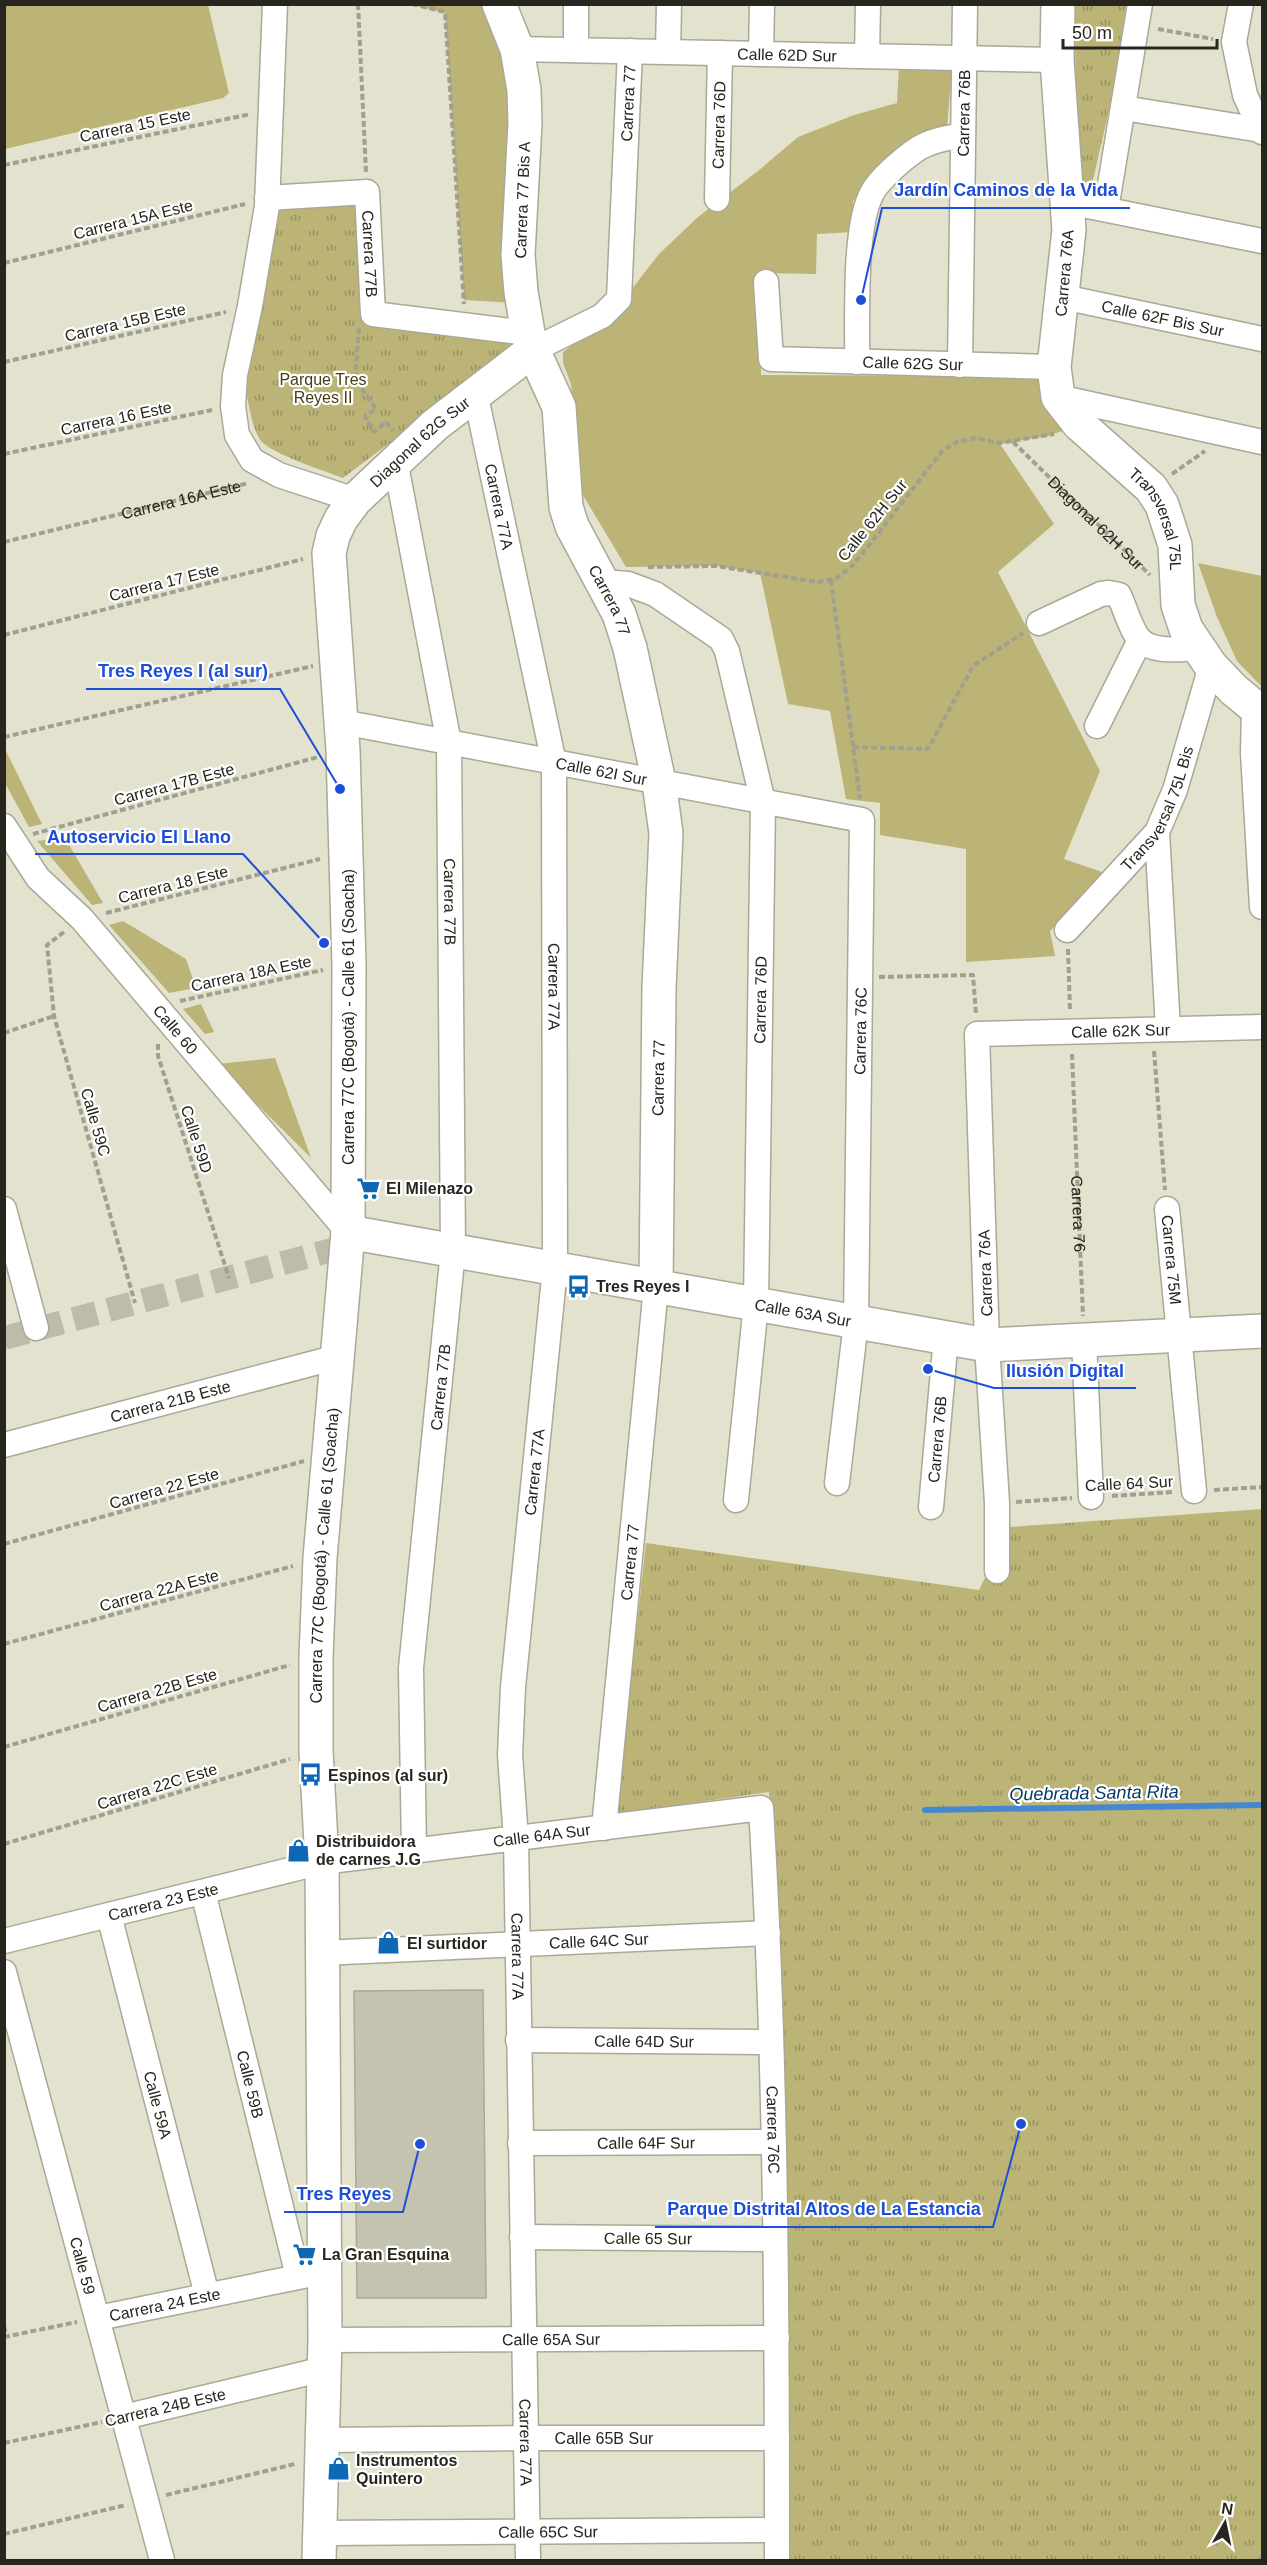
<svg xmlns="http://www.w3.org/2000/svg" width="1267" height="2565" font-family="Arial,sans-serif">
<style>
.grass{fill:#bbb476}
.park{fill:url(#park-tufts)}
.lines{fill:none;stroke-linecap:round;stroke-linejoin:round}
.stream{stroke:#4489d0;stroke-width:6}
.building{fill:#c4c3b0;stroke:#aba996;stroke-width:1.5}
.street-tunnel{stroke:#bdbcab;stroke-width:24;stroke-dasharray:24 12;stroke-linecap:butt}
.street-casing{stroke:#aaa896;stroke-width:27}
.secondary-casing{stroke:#aaa896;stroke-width:36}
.path{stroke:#a09f90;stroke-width:4;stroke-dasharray:6 3;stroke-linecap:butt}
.street{stroke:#fff;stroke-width:24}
.secondary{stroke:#fff;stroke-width:33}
.labels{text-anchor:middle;stroke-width:4.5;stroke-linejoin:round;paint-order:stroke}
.street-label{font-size:16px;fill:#26251e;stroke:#fff}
.park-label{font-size:16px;fill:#443f12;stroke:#fff}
.poi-label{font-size:16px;font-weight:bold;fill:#26251e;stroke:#fff;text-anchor:start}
.water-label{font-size:18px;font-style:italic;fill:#053a68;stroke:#fff}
.leader{fill:none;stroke:#1d4ed8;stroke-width:2}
.callout-dot{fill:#1d4ed8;stroke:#fff;stroke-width:2}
.callout-label{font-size:18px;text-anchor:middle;font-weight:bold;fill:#1d4ed8;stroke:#fff;stroke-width:4.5;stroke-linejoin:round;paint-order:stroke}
</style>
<defs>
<pattern id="park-tufts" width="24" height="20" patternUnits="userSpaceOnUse" patternTransform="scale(1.5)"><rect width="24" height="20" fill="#bbb476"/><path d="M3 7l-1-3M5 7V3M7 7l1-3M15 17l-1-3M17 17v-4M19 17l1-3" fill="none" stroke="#989260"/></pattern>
</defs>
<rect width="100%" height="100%" fill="#e3e2ce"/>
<g class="grass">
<path d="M4,5H208L229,93L223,98L5,149Z"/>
<path d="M413,5H488L511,86L515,303L464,300L445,13Z"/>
<path d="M899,66L952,68L947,128L874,175L853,201V232L817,234L816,274L760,273L761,375L1043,376V403L1068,429L1048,436L1000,444L1054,524L998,572L1100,771L1064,859L1102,872L1081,900L1050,931L1055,956L966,962V849L880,835V803L846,799L830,711L788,704L760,573L716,566L626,567L578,487L571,384L563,363V352L598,326L621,303L659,254L698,217L758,171L798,137L854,115L897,103Z"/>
<path d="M1198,563L1262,576V687L1237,661L1217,617Z"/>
<path d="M4,749H5L42,824L29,827L5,783Z"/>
<path d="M65,838L103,903L92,905L37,841Z"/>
<path d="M123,921L186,959L196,988L169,993L109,925Z"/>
<path d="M201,1004L214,1032L205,1034L183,1009Z"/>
<path d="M275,1058L311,1158L217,1064Z"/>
</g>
<g class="park">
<path d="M1075,5H1133L1093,180L1082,183L1076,176Z"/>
<path d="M274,203L358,205L367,325L513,343L432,411L343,478C325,471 272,454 261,441C251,427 249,403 245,387Z"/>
<path d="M1262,1509V2560H788L789,2433L769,1792L616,1814L646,1543L979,1590L1010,1527Z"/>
</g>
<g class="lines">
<path class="stream" d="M925,1810L1262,1805"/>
</g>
<path class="building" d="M483,1990L486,2298H357L354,1991Z"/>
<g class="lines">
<path class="street-tunnel" d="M4,1338L347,1246"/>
<defs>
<g id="street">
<path d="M275,4L267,206L250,306L235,375L233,406L237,435L252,460L279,475L355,500"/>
<path d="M1241,4L1234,42L1245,95L1262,132"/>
<path id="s4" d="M517,49L1057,60"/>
<path d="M576,50V4"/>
<path d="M668,52L669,4"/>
<path d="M761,54L762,4"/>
<path d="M867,56L868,4"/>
<path d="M1123,108L1261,130"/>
<path id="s5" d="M267,198L367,192L373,314L528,333"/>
<path id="s6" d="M717,199L720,53"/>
<path d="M1068,202L1262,241"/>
<path d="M1106,209L1140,4"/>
<path id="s7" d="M766,282L771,359L1054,367"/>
<path id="s8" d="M1063,297L1262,339"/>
<path id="s9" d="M533,350L602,316L619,299L630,51"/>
<path d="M857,362C858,320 853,228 872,193C879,179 905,157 919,148C932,140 948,138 962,135"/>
<path id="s10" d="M960,365L965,4"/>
<path id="s11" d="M475,392L554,763L555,1268L513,1687L510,1755L516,1839L528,2560"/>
<path d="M1058,397L1262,442"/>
<path id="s12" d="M395,460L449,743L453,1251L411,1668L414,1851"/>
<path d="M603,582L628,584L655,594L721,639L727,651L763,802L756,1304L736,1500"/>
<path d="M1039,623L1101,594L1109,593L1119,595C1124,606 1132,632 1140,640C1153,653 1180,649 1197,648"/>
<path d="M1254,708L1253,753L1262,907"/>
<path id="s13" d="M342,722L862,820L856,1322L837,1483"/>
<path d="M1097,726L1140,640"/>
<path id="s14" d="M4,826L38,878L82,919L348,1232"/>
<path d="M1157,832L1168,1029"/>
<path id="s15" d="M1067,930L1157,832L1175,790L1211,666"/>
<path d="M4,1209L36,1328"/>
<path id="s16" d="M1167,1209L1194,1491"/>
<path d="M1084,1340L1091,1497"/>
<path id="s17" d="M4,1445L337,1357"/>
<path id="s18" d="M931,1507L946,1337"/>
<path id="s19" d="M997,1571V1503L987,1345L977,1034L1262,1027"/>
<path id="s20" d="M604,1828L656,1287"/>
<path id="s21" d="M203,1892L298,2276"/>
<path id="s22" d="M109,1915L207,2295"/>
<path id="s23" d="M4,1941L322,1862L761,1808C776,2059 777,2310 777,2560"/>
<path id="s24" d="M321,1953L768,1933"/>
<path id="s25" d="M4,1972L162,2560"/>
<path id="s26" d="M518,2040L771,2042"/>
<path id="s27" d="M520,2143L773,2142"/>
<path id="s28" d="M522,2237L775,2239"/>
<path id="s29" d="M98,2318L313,2274"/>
<path id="s30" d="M325,2340L777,2338"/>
<path d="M124,2417L324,2369"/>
<path id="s31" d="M322,2440L526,2438H777"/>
<path id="s32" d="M320,2533L777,2530"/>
</g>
<g id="secondary">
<path id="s33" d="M499,4L517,49L524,90L525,123L518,255L521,292L528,333L533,350L559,407L566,507L572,526L619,614L630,648L659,782L666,833L659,988L656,1287"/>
<path id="s34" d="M1058,4L1057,60L1069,230L1054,367L1058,397L1079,424L1151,488L1162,505L1175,545L1178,605L1186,629L1211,666L1234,690L1262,713"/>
<path id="s35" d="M348,1232L987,1345L1262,1331"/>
<path id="s36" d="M319,2560L325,2340L322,1862L316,1751V1657L320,1558L348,1232L349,965L343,750L329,553L333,536L341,519L355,500L435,425L533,350"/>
</g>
</defs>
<use href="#street" class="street-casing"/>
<use href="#secondary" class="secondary-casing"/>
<g class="path">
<path d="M358,4L366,172"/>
<path d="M412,4L445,12L464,304"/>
<path d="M1158,29L1213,39"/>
<path d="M4,165L251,114"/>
<path d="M4,263L245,204"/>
<path d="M359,328L355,379L376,409L365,416L374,432L386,422L393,431"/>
<path d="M4,362L226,312"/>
<path id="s1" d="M1013,442L1150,575"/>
<path d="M4,454L212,410"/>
<path d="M1172,474L1205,451"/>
<path id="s2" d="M4,542L249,483"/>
<path d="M648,567L716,566L818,582L837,578L852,566L870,544L942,451L957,442L976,438L1000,443L1054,434"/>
<path d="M831,580L860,799"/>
<path d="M4,635L303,559"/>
<path d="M4,737L313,666"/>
<path d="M853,747L928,749L973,666L1023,633"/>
<path d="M33,834L318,757"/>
<path d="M106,913L320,859"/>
<path d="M64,932L47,945L54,1016L135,1303"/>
<path d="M1068,949L1070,1010"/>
<path d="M879,977L973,975L976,1014"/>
<path d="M180,1001L323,970"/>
<path d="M4,1033L54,1016"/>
<path d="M158,1044V1056L229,1278"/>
<path d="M1154,1051L1165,1190"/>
<path id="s3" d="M1072,1054L1083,1316"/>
<path d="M1214,1490L1262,1487"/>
<path d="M1112,1496L1173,1492"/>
<path d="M1016,1502L1072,1498"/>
<path d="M4,1544L304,1461"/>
<path d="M4,1644L293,1566"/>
<path d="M4,1747L290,1665"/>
<path d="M4,1844L290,1759"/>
<path d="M4,2326L7,2337"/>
<path d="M4,2337L77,2322"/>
<path d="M4,2443L102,2422"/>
<path d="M166,2495L295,2464"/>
<path d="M4,2534L126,2505"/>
<path d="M1257,2560L1262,2558"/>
</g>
<use href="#street" class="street"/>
<use href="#secondary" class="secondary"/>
</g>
<defs>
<symbol id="supermarket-bare" viewBox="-9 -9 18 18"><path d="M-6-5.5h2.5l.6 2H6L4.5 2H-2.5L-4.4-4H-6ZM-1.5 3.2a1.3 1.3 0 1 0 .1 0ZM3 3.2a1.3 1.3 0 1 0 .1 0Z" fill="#0d68b5" stroke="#fff" stroke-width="2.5" paint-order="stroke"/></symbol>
<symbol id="bus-bare" viewBox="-9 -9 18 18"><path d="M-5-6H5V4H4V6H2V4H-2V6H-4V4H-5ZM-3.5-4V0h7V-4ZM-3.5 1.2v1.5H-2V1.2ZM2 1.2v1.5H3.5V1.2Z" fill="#0d68b5" stroke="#fff" stroke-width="2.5" paint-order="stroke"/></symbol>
<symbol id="shop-bare" viewBox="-9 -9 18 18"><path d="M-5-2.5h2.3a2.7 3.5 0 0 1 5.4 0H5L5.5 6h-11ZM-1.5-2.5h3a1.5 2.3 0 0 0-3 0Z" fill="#0d68b5" stroke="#fff" stroke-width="2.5" paint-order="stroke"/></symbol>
</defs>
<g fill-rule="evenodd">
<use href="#supermarket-bare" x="352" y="1172" width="33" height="33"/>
<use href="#bus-bare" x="562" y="1270" width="33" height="33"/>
<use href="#bus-bare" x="294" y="1758" width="33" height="33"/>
<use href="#shop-bare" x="282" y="1834" width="33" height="33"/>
<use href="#shop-bare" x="372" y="1926" width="33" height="33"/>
<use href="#supermarket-bare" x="288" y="2238" width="33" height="33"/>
<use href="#shop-bare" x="322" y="2452" width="33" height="33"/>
</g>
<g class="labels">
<g class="street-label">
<text dy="6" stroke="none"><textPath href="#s4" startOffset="270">Calle 62D Sur</textPath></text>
<text dy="6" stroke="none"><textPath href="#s9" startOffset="297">Carrera 77</textPath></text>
<text dy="6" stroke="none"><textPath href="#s10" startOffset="252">Carrera 76B</textPath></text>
<text transform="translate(135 125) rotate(-12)" y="6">Carrera 15 Este</text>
<text dy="6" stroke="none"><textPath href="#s6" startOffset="74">Carrera 76D</textPath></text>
<text transform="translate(522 200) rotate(-88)" y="6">Carrera 77 Bis A</text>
<text transform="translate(133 219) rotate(-14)" y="6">Carrera 15A Este</text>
<text dy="6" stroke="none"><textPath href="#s5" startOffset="162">Carrera 77B</textPath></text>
<text transform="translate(1064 273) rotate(-85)" y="6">Carrera 76A</text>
<text dy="6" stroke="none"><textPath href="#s8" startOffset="102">Calle 62F Bis Sur</textPath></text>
<text transform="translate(125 322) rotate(-13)" y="6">Carrera 15B Este</text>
<text dy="6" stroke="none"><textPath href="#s7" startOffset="219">Calle 62G Sur</textPath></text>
<text transform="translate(116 418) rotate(-12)" y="6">Carrera 16 Este</text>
<text dy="6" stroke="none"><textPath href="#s36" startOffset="2156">Diagonal 62G Sur</textPath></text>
<text dy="6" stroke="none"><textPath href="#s2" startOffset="182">Carrera 16A Este</textPath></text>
<text dy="6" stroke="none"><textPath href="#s11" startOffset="117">Carrera 77A</textPath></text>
<text transform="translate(872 520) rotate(-51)" y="6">Calle 62H Sur</text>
<text dy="6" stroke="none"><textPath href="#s34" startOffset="556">Transversal 75L</textPath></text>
<text dy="6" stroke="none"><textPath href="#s1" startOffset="116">Diagonal 62H Sur</textPath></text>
<text transform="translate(164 582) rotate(-14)" y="6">Carrera 17 Este</text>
<text dy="6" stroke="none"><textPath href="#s33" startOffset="618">Carrera 77</textPath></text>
<text dy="6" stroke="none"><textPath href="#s13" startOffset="264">Calle 62I Sur</textPath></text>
<text transform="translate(174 784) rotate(-15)" y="6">Carrera 17B Este</text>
<text dy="6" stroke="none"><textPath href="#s15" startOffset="154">Transversal 75L Bis</textPath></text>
<text transform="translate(173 884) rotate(-14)" y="6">Carrera 18 Este</text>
<text dy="6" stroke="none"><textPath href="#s12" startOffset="447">Carrera 77B</textPath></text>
<text transform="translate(251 973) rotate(-12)" y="6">Carrera 18A Este</text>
<text dy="6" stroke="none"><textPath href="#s11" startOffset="603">Carrera 77A</textPath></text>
<text transform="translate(760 1000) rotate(-89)" y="6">Carrera 76D</text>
<text transform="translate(348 1017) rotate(-90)" y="6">Carrera 77C (Bogotá) - Calle 61 (Soacha)</text>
<text dy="6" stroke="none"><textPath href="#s14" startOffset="267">Calle 60</textPath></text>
<text dy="6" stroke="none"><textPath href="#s19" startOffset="681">Calle 62K Sur</textPath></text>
<text transform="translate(860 1031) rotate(-89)" y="6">Carrera 76C</text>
<text transform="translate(658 1078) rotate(-89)" y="6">Carrera 77</text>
<text transform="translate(96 1122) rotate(74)" y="6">Calle 59C</text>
<text transform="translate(197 1139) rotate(72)" y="6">Calle 59D</text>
<text dy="6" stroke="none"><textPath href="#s3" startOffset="160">Carrera 76</textPath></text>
<text dy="6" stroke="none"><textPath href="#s16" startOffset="51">Carrera 75M</textPath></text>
<text transform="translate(985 1273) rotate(-92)" y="6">Carrera 76A</text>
<text dy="6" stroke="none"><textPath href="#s35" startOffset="462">Calle 63A Sur</textPath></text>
<text transform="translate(440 1387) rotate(-84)" y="6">Carrera 77B</text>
<text dy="6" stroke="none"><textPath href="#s17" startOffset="172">Carrera 21B Este</textPath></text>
<text dy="6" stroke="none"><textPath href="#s18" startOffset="68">Carrera 76B</textPath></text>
<text transform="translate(534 1472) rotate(-84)" y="6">Carrera 77A</text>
<text transform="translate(1129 1483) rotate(-3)" y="6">Calle 64 Sur</text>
<text transform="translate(164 1488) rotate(-16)" y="6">Carrera 22 Este</text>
<text dy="6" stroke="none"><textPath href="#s36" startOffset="1005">Carrera 77C (Bogotá) - Calle 61 (Soacha)</textPath></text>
<text dy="6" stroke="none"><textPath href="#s20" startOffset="267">Carrera 77</textPath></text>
<text transform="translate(159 1590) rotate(-15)" y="6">Carrera 22A Este</text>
<text transform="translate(157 1690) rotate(-16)" y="6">Carrera 22B Este</text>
<text transform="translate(157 1786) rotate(-17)" y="6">Carrera 22C Este</text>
<text dy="6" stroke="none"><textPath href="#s23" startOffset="549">Calle 64A Sur</textPath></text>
<text dy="6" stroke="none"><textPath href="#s23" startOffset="164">Carrera 23 Este</textPath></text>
<text dy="6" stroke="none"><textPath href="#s24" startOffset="278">Calle 64C Sur</textPath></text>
<text dy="6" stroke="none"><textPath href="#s11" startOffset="1575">Carrera 77A</textPath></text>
<text dy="6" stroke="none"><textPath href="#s26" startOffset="126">Calle 64D Sur</textPath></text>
<text dy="6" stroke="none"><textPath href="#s21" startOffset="198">Calle 59B</textPath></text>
<text dy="6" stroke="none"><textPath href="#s22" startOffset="196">Calle 59A</textPath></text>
<text dy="6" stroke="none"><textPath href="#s23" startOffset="1092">Carrera 76C</textPath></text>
<text dy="6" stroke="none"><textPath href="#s27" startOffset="126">Calle 64F Sur</textPath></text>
<text dy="6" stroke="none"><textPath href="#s28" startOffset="126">Calle 65 Sur</textPath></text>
<text dy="6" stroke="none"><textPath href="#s25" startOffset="304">Calle 59</textPath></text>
<text dy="6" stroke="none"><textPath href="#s29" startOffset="68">Carrera 24 Este</textPath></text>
<text dy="6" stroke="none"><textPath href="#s30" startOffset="226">Calle 65A Sur</textPath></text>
<text transform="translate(165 2407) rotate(-13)" y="6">Carrera 24B Este</text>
<text dy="6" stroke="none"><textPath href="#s31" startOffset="282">Calle 65B Sur</textPath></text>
<text dy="6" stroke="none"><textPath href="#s11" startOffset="2061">Carrera 77A</textPath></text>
<text dy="6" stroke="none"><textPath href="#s32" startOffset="228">Calle 65C Sur</textPath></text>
</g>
<g class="park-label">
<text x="323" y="385">Parque Tres<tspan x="323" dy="18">Reyes II</tspan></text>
</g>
<g class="poi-label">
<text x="386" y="1194">El Milenazo</text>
<text x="596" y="1292">Tres Reyes I</text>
<text x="328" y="1781">Espinos (al sur)</text>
<text x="316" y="1847">Distribuidora<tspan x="316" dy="18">de carnes J.G</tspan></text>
<text x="407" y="1949">El surtidor</text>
<text x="322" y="2260">La Gran Esquina</text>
<text x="356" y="2466">Instrumentos<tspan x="356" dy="18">Quintero</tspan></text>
</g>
<g class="water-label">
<text transform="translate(1094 1793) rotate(-1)" y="6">Quebrada Santa Rita</text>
</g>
</g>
<path class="leader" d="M861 300L882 208H1130M340 789L280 689H86M324 943L243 854H35M928 1369L994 1388H1136M420 2144L403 2212H284M1021 2124L993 2227H655"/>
<g class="callout-dot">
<circle cx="861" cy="300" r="6"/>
<circle cx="340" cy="789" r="6"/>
<circle cx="324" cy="943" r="6"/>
<circle cx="928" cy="1369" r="6"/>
<circle cx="420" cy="2144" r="6"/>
<circle cx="1021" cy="2124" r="6"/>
</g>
<g class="callout-label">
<text x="1006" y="196">Jardín Caminos de la Vida</text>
<text x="183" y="677">Tres Reyes I (al sur)</text>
<text x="139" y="843">Autoservicio El Llano</text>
<text x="1065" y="1377">Ilusión Digital</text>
<text x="344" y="2200">Tres Reyes</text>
<text x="824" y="2215">Parque Distrital Altos de La Estancia</text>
</g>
<rect width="1267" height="2565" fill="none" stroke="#26251e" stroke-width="12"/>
<g transform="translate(1225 2523) rotate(9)" stroke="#ffffff" stroke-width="4.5" paint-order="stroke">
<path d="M0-4.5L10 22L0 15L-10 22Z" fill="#26251e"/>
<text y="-9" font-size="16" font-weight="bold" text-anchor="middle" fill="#26251e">N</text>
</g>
<path d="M1063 39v9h154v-9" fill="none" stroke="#26251e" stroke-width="3"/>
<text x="1072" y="39" font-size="18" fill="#26251e" stroke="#ffffff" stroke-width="4.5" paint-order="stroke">50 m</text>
</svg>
